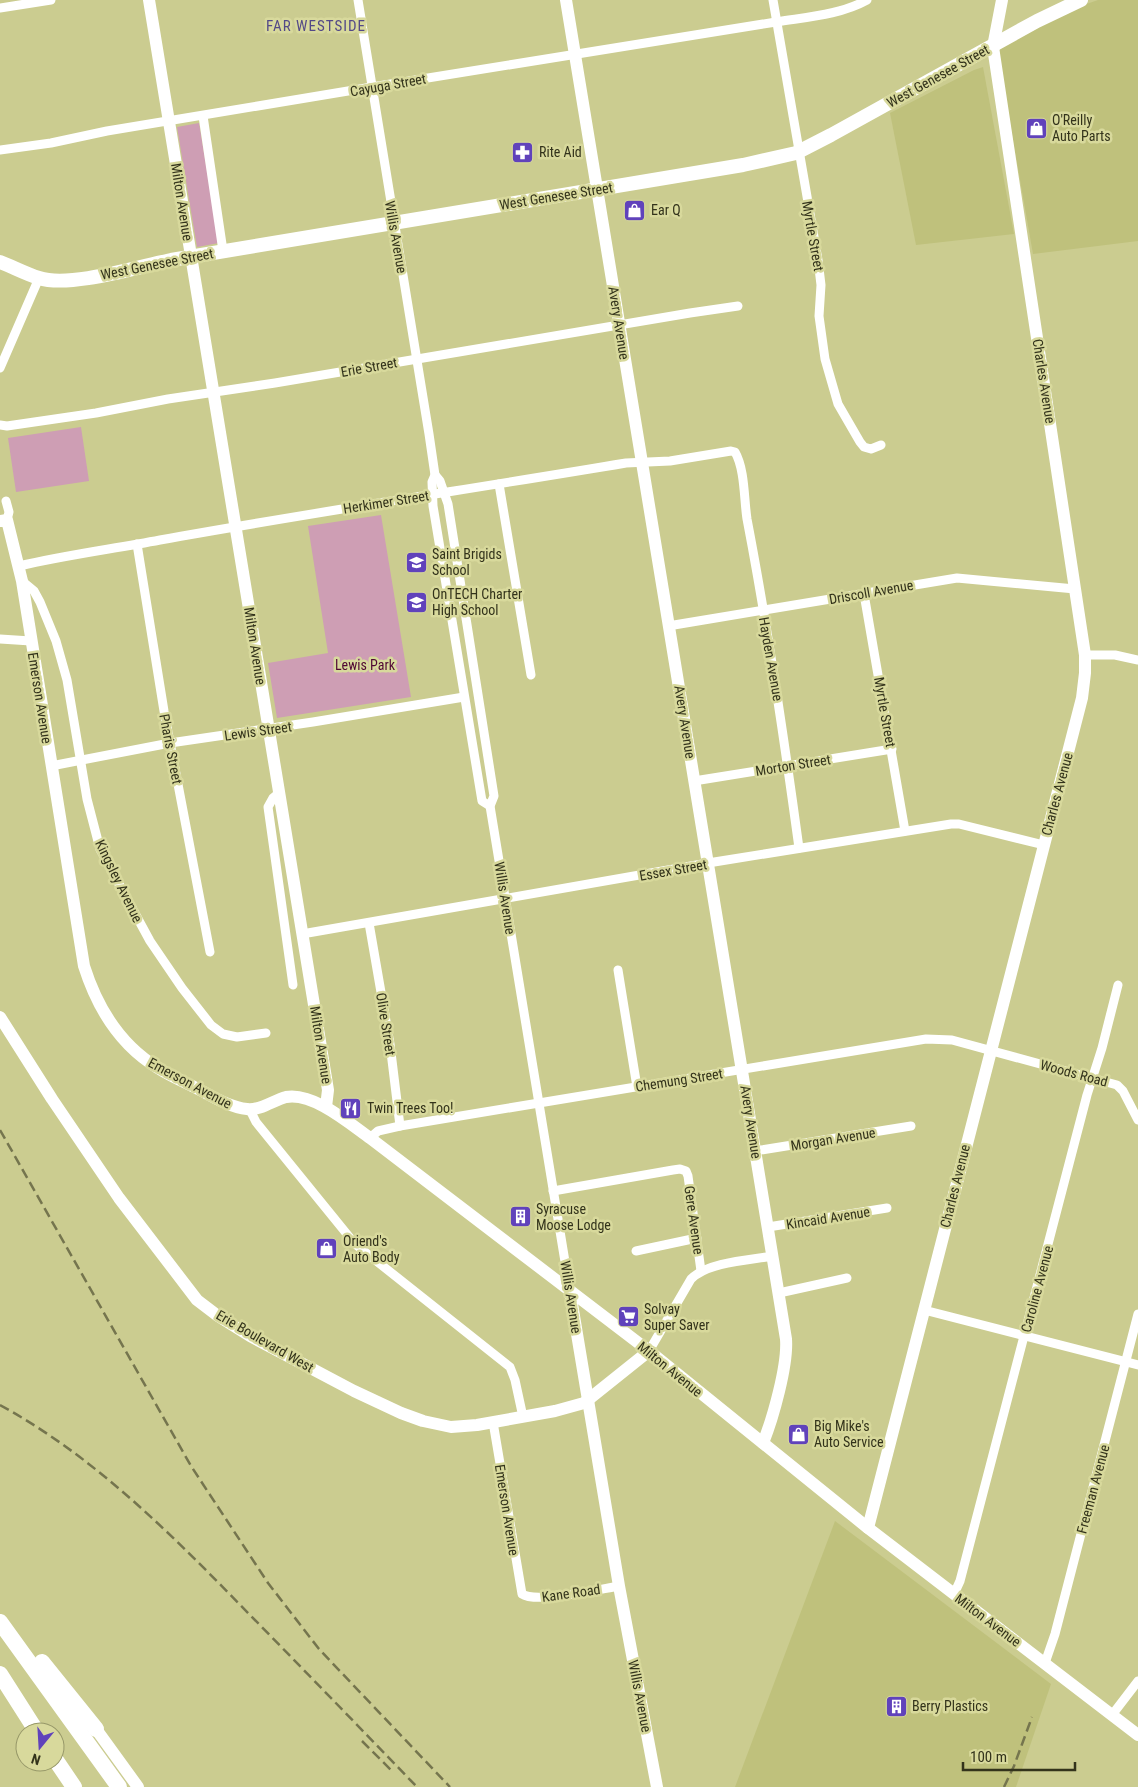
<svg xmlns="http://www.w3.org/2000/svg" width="1138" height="1787" font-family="'Roboto Condensed',sans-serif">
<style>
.built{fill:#bfc17c}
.green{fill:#ce9eb4}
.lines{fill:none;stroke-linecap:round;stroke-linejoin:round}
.street{stroke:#fff;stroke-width:9}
.secondary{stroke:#fff;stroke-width:12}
.primary{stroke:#fff;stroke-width:14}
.highway{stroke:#fff;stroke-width:16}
.rail{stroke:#75754e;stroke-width:2.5;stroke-dasharray:10 5;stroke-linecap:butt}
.labels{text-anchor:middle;stroke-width:5;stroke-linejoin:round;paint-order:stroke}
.street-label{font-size:14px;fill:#33331b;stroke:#d8d99c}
.poi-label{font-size:14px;fill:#33331b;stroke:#d8d99c;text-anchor:start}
.park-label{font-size:14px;fill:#500734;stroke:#d8d99c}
.neighbourhood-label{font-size:15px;letter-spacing:1px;fill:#534987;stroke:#d8d99c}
</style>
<rect width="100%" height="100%" fill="#cbcc90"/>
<g class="built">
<path d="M1098,0H1138V241L1033,254L997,49L1078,7Z"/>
<path d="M983,67L1014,234L916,245L890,113L974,70Z"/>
<path d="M835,1521L1051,1684L1016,1787H735Z"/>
</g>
<g class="green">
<path d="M199,123L219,243L197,247L177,127Z"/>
<path d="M81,427L89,481L16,492L8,438Z"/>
<path d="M381,515L411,697L277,718L268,663L328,653L308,526Z"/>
</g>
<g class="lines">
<g class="street">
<path d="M358,0L429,434L435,475L432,482L433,506L482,801L490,806"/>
<path d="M773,0L818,260L821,285L819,316L825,359L838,404L860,442L864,447L871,449L881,445"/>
<path d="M0,8L51,0"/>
<path d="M203,116L223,251"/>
<path d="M0,150L51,143L107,131L372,87L776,22C806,17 840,15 867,0"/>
<path d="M0,368L39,278"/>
<path d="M0,425L7,426L96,413L168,399L275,383L690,313L738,306"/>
<path d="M435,475L440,481L448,504L494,796L490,806L570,1292"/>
<path d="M499,484L531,675"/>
<path d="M6,501L9,512L7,520"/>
<path d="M137,544L164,711L210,952"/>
<path d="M19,566C66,555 113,549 160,540C315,512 471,489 626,463L670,461L731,451L735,452C745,469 744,500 747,519C768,628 784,738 799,848"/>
<path d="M22,581L34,591L40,602L56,641L67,680L87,799L100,849L150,941L182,988L211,1025L223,1034L237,1037L266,1033"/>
<path d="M864,594L905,831"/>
<path d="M668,626L957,578L1075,589"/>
<path d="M0,639L31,641"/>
<path d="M1085,655H1115L1138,660"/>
<path d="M51,766L170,743L313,722L464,697"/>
<path d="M694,781L892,749"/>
<path d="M279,793L273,798L268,807L293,985"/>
<path d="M369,923L390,1044L400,1126"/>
<path d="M302,934L708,863L951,824H959L1044,845"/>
<path d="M618,970L637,1087"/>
<path d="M250,1110L256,1122L355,1244L510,1367L515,1380L523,1417"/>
<path d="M370,1138L378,1131L400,1126L926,1039L952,1040L1117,1085L1123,1091L1138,1120"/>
<path d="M755,1151L911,1126"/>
<path d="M553,1191L673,1170L680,1169L686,1171L688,1176L701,1271"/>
<path d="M768,1227L887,1208"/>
<path d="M636,1251L697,1238"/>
<path d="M779,1293L847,1278"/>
<path d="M924,1310L1138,1365"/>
<path d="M649,1351L691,1279C708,1262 749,1260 773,1256"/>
<path d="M493,1422L522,1594C536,1604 600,1589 619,1586"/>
<path d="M954,1594L960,1581L1087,1095L1102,1048L1118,985"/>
<path d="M1045,1663L1055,1634L1138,1314"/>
<path d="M1112,1715L1138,1681"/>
</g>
<g class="secondary">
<path d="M149,0L328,1090L326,1107"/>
<path d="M566,0L786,1339C788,1365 773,1418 763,1443"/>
<path d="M0,521L7,520L22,581L84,966C97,1007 120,1045 158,1068C170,1076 185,1082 198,1089C214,1097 229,1107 247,1109C260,1111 274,1100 286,1097C313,1092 349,1123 370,1138L649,1351L868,1528L1138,1735"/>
<path d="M0,1017L52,1099L119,1198L197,1300L218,1316L250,1336L354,1391L401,1413L423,1421L451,1427L477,1425L555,1411L584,1403L649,1351"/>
<path d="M570,1292L619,1586L657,1787"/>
<path d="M868,1528L1082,698L1085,673V655L1075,589L993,47L1002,0"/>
<path d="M96,1729L138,1787"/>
</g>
<path class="primary" d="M0,262C13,267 26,274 39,278C70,288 137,267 171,260L743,165L796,153L831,135L1037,21L1081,0"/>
<g class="highway">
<path d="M0,1622L119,1787"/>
<path d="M42,1662L96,1729"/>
<path d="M0,1674L37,1732"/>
<path d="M55,1759L74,1787"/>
</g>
<g class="rail">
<path d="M0,1130L191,1466L268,1583L319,1649L450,1787"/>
<path d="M0,1405C97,1458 175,1538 251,1616C307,1673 362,1730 417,1787"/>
<path d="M362,1741L392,1771"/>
<path d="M1004,1787L1014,1766L1032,1717"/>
</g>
</g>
<defs>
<symbol id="shop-square" viewBox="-11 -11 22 22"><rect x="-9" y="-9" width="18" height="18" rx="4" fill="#6042bb" stroke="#d8d99c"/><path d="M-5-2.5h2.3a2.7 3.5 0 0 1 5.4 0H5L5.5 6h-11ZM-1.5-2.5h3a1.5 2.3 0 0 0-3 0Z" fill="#fff"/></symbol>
<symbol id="pharmacy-square" viewBox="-11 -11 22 22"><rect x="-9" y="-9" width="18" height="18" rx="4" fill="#6042bb" stroke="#d8d99c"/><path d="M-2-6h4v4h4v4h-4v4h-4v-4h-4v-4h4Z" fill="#fff"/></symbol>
<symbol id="school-square" viewBox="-11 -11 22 22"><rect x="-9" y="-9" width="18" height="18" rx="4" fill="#6042bb" stroke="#d8d99c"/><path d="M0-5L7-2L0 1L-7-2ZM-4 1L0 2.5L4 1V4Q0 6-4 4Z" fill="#fff"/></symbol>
<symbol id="restaurant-square" viewBox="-11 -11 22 22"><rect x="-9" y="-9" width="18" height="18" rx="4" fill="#6042bb" stroke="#d8d99c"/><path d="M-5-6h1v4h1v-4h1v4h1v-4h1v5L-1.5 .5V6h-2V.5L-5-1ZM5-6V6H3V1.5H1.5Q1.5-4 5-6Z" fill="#fff"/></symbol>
<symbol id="building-square" viewBox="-11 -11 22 22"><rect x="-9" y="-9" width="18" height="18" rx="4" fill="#6042bb" stroke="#d8d99c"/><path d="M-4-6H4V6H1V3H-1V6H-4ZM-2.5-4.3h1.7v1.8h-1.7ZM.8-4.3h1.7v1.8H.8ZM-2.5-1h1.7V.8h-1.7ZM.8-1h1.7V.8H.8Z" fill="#fff"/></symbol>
<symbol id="supermarket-square" viewBox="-11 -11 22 22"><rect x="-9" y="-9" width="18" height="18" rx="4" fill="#6042bb" stroke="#d8d99c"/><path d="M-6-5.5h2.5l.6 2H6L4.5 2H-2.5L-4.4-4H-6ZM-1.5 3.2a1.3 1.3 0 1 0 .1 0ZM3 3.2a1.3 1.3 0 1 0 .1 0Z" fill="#fff"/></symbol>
</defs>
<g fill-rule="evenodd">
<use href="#shop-square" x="1024" y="116" width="25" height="25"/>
<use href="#pharmacy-square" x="510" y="140" width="25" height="25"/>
<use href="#shop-square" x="622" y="198" width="25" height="25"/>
<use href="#school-square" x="404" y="550" width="25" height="25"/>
<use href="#school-square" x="404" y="590" width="25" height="25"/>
<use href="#restaurant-square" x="338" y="1096" width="25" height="25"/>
<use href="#building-square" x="508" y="1204" width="25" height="25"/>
<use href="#shop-square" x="314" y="1236" width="25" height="25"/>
<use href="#supermarket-square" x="616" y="1304" width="25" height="25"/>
<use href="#shop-square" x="786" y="1422" width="25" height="25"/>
<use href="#building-square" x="884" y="1694" width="25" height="25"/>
</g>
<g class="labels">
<g class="street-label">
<text transform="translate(938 76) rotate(-29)" y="5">West Genesee Street</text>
<text transform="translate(388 85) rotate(-10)" y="5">Cayuga Street</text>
<text transform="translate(556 196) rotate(-9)" y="5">West Genesee Street</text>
<text transform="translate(182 202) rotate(81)" y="5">Milton Avenue</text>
<text transform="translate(813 236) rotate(80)" y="5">Myrtle Street</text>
<text transform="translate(396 237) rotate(80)" y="5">Willis Avenue</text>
<text transform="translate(157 264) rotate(-11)" y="5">West Genesee Street</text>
<text transform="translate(619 323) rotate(81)" y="5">Avery Avenue</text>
<text transform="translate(369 367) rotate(-10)" y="5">Erie Street</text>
<text transform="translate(1044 381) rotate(81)" y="5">Charles Avenue</text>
<text transform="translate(386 502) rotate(-9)" y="5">Herkimer Street</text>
<text transform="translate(871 592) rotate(-10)" y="5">Driscoll Avenue</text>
<text transform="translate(255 646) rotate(81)" y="5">Milton Avenue</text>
<text transform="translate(771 659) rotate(80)" y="5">Hayden Avenue</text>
<text transform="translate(40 698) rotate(81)" y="5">Emerson Avenue</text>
<text transform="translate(885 712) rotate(80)" y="5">Myrtle Street</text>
<text transform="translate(685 722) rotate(81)" y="5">Avery Avenue</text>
<text transform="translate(258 731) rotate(-8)" y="5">Lewis Street</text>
<text transform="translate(171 749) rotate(79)" y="5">Pharis Street</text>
<text transform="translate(793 765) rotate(-9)" y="5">Morton Street</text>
<text transform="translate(1057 794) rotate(-75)" y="5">Charles Avenue</text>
<text transform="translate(673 870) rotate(-10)" y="5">Essex Street</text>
<text transform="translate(119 881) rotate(64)" y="5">Kingsley Avenue</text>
<text transform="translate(505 898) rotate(81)" y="5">Willis Avenue</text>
<text transform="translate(386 1024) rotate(81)" y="5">Olive Street</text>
<text transform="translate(321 1045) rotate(81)" y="5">Milton Avenue</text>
<text transform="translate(1074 1073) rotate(15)" y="5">Woods Road</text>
<text transform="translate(679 1080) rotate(-9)" y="5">Chemung Street</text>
<text transform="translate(190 1083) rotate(28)" y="5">Emerson Avenue</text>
<text transform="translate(751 1122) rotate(81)" y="5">Avery Avenue</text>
<text transform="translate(833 1139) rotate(-9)" y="5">Morgan Avenue</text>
<text transform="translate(955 1186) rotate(-76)" y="5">Charles Avenue</text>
<text transform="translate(828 1218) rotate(-9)" y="5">Kincaid Avenue</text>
<text transform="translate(694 1220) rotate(82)" y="5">Gere Avenue</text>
<text transform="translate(1037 1289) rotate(-75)" y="5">Caroline Avenue</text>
<text transform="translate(571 1297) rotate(81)" y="5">Willis Avenue</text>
<text transform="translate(265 1341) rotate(30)" y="5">Erie Boulevard West</text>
<text transform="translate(670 1369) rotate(39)" y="5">Milton Avenue</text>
<text transform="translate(1093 1489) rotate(-75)" y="5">Freeman Avenue</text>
<text transform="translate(507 1510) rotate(81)" y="5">Emerson Avenue</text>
<text transform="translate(571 1593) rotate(-8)" y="5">Kane Road</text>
<text transform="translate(988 1620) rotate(37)" y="5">Milton Avenue</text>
<text transform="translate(640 1696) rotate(79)" y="5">Willis Avenue</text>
</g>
<g class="poi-label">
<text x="1052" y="125">O'Reilly<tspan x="1052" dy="16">Auto Parts</tspan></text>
<text x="539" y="157">Rite Aid</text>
<text x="651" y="215">Ear Q</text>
<text x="432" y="559">Saint Brigids<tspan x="432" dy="16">School</tspan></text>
<text x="432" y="599">OnTECH Charter<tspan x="432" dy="16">High School</tspan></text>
<text x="367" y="1113">Twin Trees Too!</text>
<text x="536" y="1214">Syracuse<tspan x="536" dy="16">Moose Lodge</tspan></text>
<text x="343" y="1246">Oriend's<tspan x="343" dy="16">Auto Body</tspan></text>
<text x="644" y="1314">Solvay<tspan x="644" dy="16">Super Saver</tspan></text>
<text x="814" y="1431">Big Mike's<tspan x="814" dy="16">Auto Service</tspan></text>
<text x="912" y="1711">Berry Plastics</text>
</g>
<g class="park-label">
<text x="365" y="670">Lewis Park</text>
</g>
<g class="neighbourhood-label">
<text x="316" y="31">FAR WESTSIDE</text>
</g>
</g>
<g transform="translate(40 1747) rotate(198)"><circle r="24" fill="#d8d99c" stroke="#969768"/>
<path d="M0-4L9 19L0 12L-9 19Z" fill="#6042bb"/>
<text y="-8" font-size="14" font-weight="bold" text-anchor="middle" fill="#33331b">N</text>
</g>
<path d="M963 1762v8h112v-8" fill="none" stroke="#33331b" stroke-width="2.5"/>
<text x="970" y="1762" font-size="15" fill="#33331b" stroke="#d8d99c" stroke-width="4" paint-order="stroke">100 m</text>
</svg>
